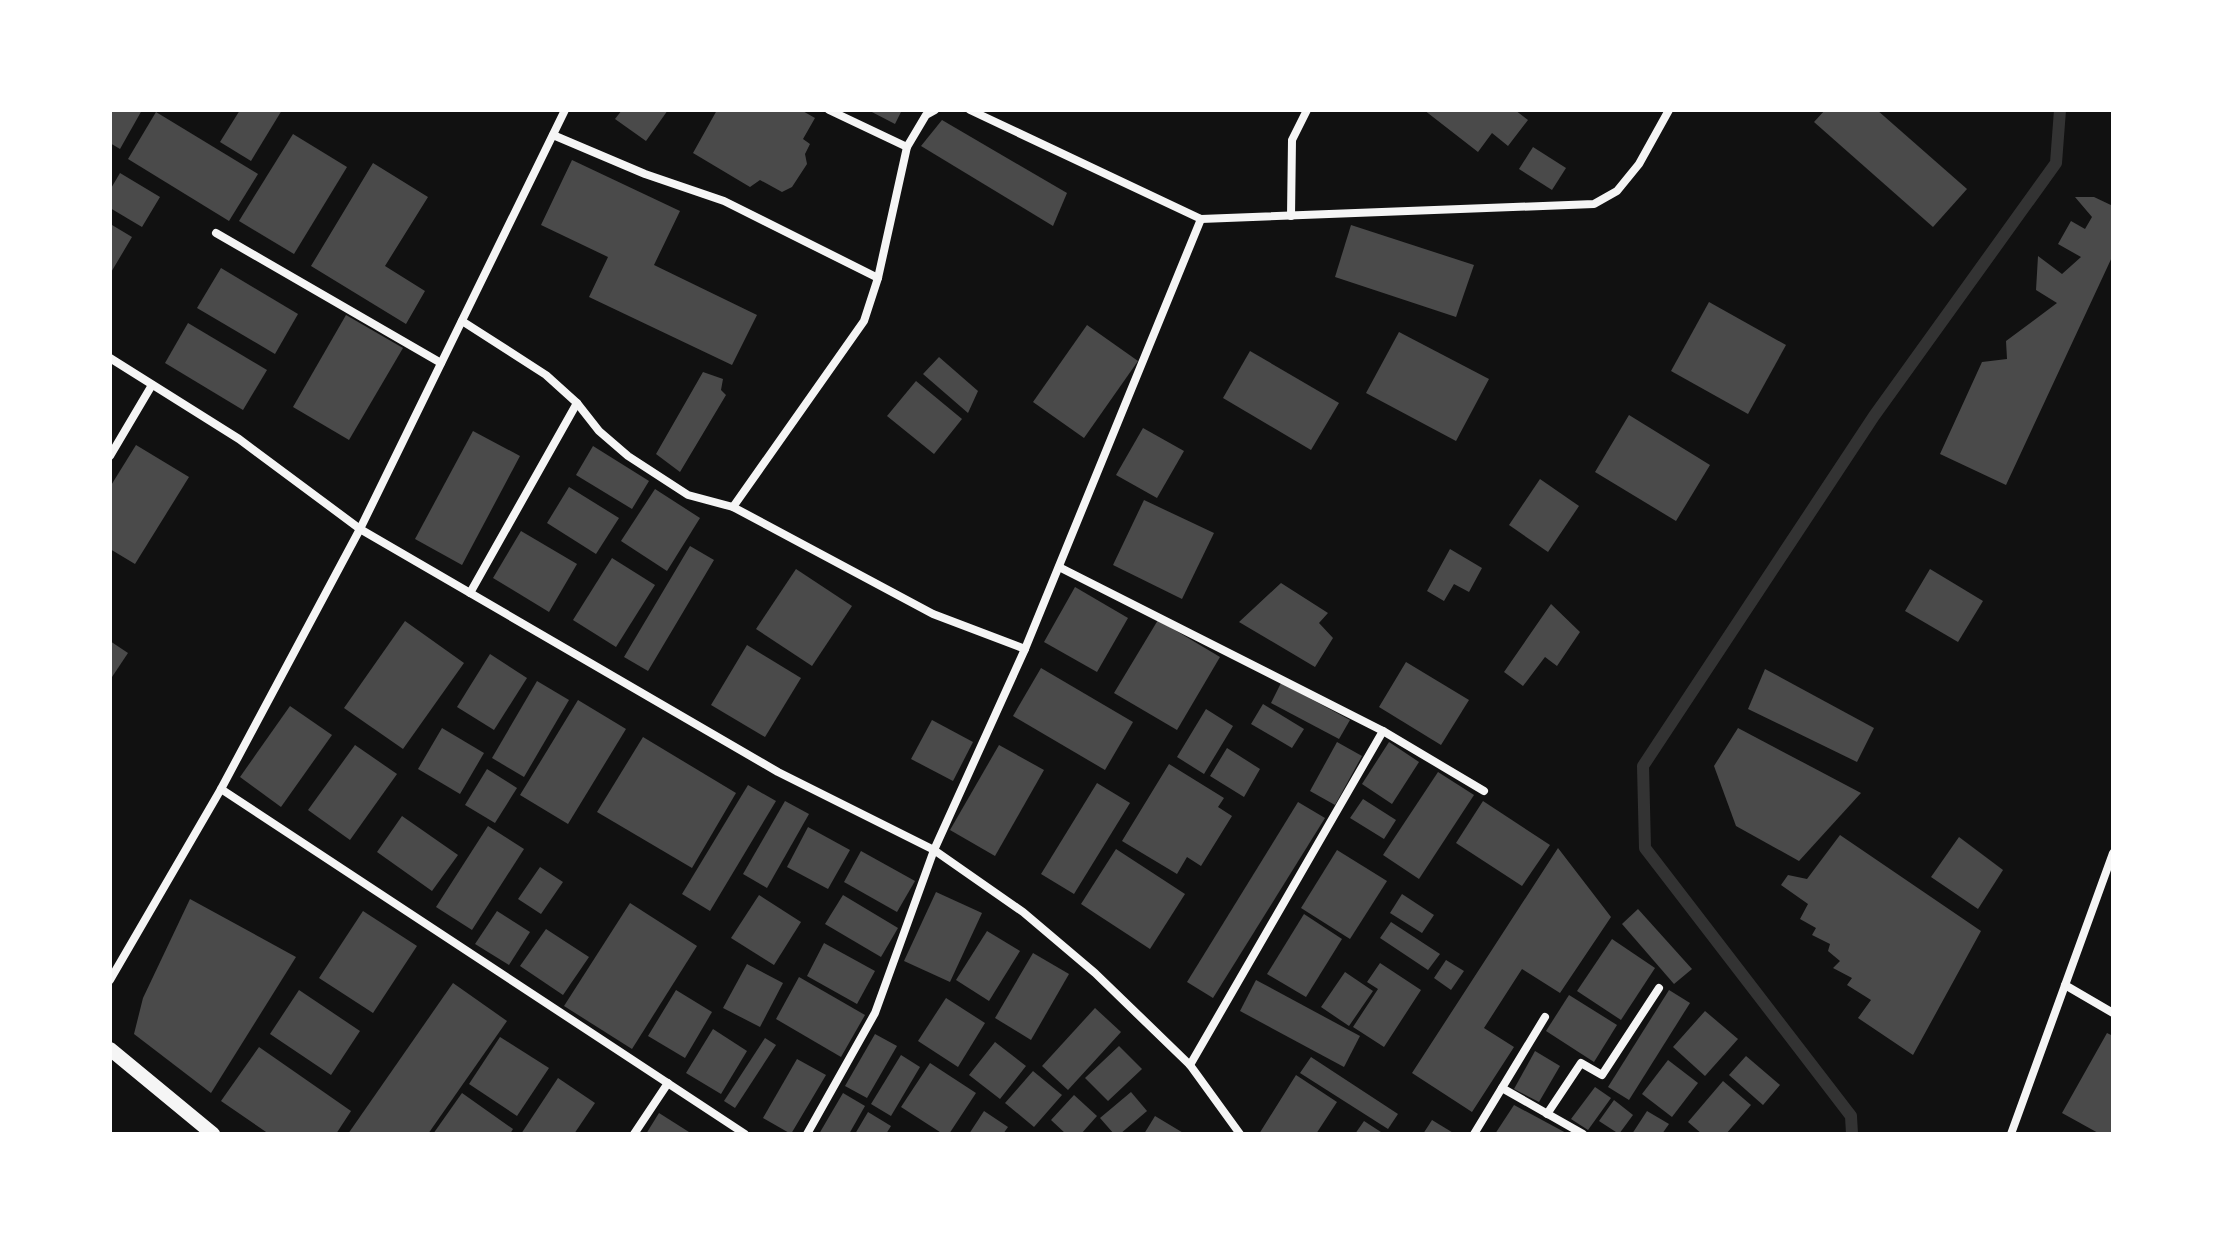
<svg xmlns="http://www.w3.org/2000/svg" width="2223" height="1244" font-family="Lato,sans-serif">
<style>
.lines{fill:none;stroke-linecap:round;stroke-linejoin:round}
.stream{stroke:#333;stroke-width:12}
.building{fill:#4a4a4a}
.minor{stroke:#f5f5f5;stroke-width:8}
.tertiary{stroke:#f5f5f5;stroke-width:14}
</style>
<rect width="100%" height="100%" fill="#111"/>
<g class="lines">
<path class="stream" d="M1852,1134L1851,1116L1645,848L1643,766L1874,416L2056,163L2060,110"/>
</g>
<g class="building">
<path d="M110,110H142L120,149L110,143Z"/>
<path d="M240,110H282L251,161L220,142Z"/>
<path d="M622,110H668L646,141L615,119Z"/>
<path d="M717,110H801L815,118L803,139L810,144L805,154L807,164L792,187L782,192L760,180L750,187L693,153Z"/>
<path d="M868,110H902L895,124Z"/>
<path d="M1424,110H1515L1528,120L1508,146L1492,133L1478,152Z"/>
<path d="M1825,110H1877L1967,189L1933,227L1814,122Z"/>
<path d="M156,112L258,174L229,221L128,159Z"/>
<path d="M942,120L1067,193L1053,226L921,146Z"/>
<path d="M293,134L347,167L294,254L239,221Z"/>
<path d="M1533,147L1566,168L1552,190L1519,169Z"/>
<path d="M572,160L680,211L654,265L757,315L732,365L589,297L608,257L541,225Z"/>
<path d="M373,163L428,197L385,266L425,291L406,324L311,266Z"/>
<path d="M120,173L160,197L142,227L110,208V190Z"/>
<path d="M2075,197H2094L2113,206V255L2006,485L1940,454L1982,362L2007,359L2006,341L2057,303L2036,290L2038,256L2062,274L2081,257L2058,244L2071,221L2085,229L2092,217Z"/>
<path d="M112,225L132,237L110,274V229Z"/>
<path d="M1351,225L1474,265L1456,317L1335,277Z"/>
<path d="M221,268L298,314L275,354L197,308Z"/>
<path d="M1709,302L1786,345L1748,414L1671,371Z"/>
<path d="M346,315L403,348L349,440L293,407Z"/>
<path d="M188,323L267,370L243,410L165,363Z"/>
<path d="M1087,325L1138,361L1084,438L1033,402Z"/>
<path d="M1399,332L1489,379L1456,441L1366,393Z"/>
<path d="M1250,351L1339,403L1311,450L1223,398Z"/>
<path d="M939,357L978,391L968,413L923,374Z"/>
<path d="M703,372L723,379L721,390L726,395L680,472L656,454Z"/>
<path d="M916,381L962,419L934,454L887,416Z"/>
<path d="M1629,415L1710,465L1676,521L1595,472Z"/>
<path d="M1143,428L1184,451L1157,498L1116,475Z"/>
<path d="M473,431L520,456L462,565L415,539Z"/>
<path d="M136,445L189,477L135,564L110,549V487Z"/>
<path d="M593,446L649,481L632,509L576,475Z"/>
<path d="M1540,479L1579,506L1548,552L1509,525Z"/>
<path d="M569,487L619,518L596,554L547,523Z"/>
<path d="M655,489L700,518L667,571L621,541Z"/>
<path d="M1144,500L1214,533L1182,599L1113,565Z"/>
<path d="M521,531L577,564L549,612L493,578Z"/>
<path d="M690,546L714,560L648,671L624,657Z"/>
<path d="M1450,549L1482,568L1469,592L1454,584L1444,601L1427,591Z"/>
<path d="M612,558L655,585L616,647L573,620Z"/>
<path d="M796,569L852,606L812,666L756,629Z"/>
<path d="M1930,569L1983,601L1958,642L1905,611Z"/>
<path d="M1281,583L1328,613L1319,623L1333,638L1315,667L1239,622Z"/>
<path d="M1075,587L1128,618L1097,672L1044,642Z"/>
<path d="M1551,604L1580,632L1557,666L1545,657L1523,686L1504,672Z"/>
<path d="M1158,620L1220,657L1177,730L1114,693Z"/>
<path d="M405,621L464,663L403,749L344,708Z"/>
<path d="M110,641L128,653L110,680Z"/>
<path d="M747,645L801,678L765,737L711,705Z"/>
<path d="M490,654L527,678L494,730L457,707Z"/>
<path d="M1406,662L1469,700L1441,745L1379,707Z"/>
<path d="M1041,668L1133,722L1105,770L1013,716Z"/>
<path d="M1765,669L1874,728L1857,762L1748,709Z"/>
<path d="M537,681L569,700L524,777L492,758Z"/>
<path d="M1281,683L1350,720L1339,739L1271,703Z"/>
<path d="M578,700L626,729L568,824L520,795Z"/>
<path d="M1263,704L1304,729L1292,748L1251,724Z"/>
<path d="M290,706L332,735L281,807L240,777Z"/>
<path d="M1206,709L1233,726L1204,774L1177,757Z"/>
<path d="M932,720L973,742L953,781L911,759Z"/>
<path d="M442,728L484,753L460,794L418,769Z"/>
<path d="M1738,728L1861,793L1799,861L1736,826L1714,766Z"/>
<path d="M643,737L736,793L692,868L597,812Z"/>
<path d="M1337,742L1362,756L1335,805L1310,791Z"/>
<path d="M1389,742L1419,762L1392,804L1362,784Z"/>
<path d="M355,745L397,774L350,840L308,810Z"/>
<path d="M999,745L1044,770L995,856L950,830Z"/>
<path d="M1227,748L1260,769L1244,797L1210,776Z"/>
<path d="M1169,764L1224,798L1218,807L1232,816L1201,866L1187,857L1177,874L1122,841Z"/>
<path d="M487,769L517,788L495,823L465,805Z"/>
<path d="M1438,772L1474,795L1419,879L1383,855Z"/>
<path d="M1097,783L1130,803L1074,894L1041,874Z"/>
<path d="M748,785L776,801L710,911L682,894Z"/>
<path d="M1363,799L1396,820L1384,839L1350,818Z"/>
<path d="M785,801L809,814L767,888L743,874Z"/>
<path d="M1483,801L1550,845L1522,886L1456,843Z"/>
<path d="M1298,802L1325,818L1213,998L1187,982Z"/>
<path d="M402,816L458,855L432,891L377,852Z"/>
<path d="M488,826L524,849L472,930L436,907Z"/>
<path d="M808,827L850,850L828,889L787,867Z"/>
<path d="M1840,835L1981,931L1913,1055L1858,1018L1871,1000L1847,985L1852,978L1833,968L1840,961L1828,951L1830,944L1812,935L1816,928L1800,919L1808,904L1781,885L1788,875L1807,879Z"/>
<path d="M1959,837L2003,870L1978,909L1931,877Z"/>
<path d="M1558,848L1611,917L1560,993L1522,969L1484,1028L1514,1047L1472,1112L1412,1073Z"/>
<path d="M1116,849L1185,894L1150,949L1081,904Z"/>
<path d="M1337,850L1387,881L1350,939L1301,908Z"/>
<path d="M861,851L915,881L897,912L844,882Z"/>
<path d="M540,867L563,882L541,914L518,899Z"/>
<path d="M936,892L982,913L950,982L904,961Z"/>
<path d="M1402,894L1434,915L1422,933L1390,913Z"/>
<path d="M759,895L801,922L774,965L731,938Z"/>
<path d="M843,895L898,928L881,957L825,924Z"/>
<path d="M190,899L296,957L211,1093L134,1034L143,998Z"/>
<path d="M630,903L697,946L632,1049L564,1006Z"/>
<path d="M1638,909L1692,969L1674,984L1622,924Z"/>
<path d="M363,911L417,946L373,1013L319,978Z"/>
<path d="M497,911L530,932L509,965L475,944Z"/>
<path d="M1304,914L1342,939L1306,997L1267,974Z"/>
<path d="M1391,922L1440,954L1428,970L1380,938Z"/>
<path d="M546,929L589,957L563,995L520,966Z"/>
<path d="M987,931L1020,951L989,1001L956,980Z"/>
<path d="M1612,939L1655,968L1621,1020L1577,991Z"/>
<path d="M824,943L875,971L857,1004L807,976Z"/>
<path d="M1033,953L1069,974L1031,1040L995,1018Z"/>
<path d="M1446,960L1464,971L1451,990L1434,978Z"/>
<path d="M1380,963L1421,990L1384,1047L1353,1027L1378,989L1367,982Z"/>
<path d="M747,964L783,983L760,1027L723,1008Z"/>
<path d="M1345,972L1373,991L1349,1026L1321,1007Z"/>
<path d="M799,977L865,1015L841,1057L776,1019Z"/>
<path d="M1256,980L1360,1036L1344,1067L1240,1011Z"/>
<path d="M453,983L507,1021L428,1134H348Z"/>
<path d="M299,990L360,1031L331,1075L270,1034Z"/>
<path d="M676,990L712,1012L685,1058L648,1036Z"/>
<path d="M1669,990L1690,1003L1629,1100L1608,1087Z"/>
<path d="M1569,995L1617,1025L1594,1062L1546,1031Z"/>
<path d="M946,998L985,1023L958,1067L918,1041Z"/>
<path d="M1095,1008L1121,1032L1068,1090L1042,1066Z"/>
<path d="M1705,1011L1738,1039L1705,1076L1673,1047Z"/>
<path d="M713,1029L747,1051L721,1094L686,1073Z"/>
<path d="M2107,1033L2113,1036V1134H2100L2062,1113Z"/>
<path d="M875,1034L897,1046L867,1098L845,1086Z"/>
<path d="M500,1037L549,1068L517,1116L469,1084Z"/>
<path d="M765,1038L776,1045L735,1108L724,1101Z"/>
<path d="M995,1042L1026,1066L1000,1099L969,1075Z"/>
<path d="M1119,1046L1142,1069L1108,1101L1085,1078Z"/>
<path d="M259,1047L351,1111L336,1134H269L221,1101Z"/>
<path d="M1535,1051L1560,1066L1539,1102L1514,1089Z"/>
<path d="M901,1055L920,1067L891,1116L871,1104Z"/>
<path d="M1746,1056L1780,1085L1763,1105L1729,1075Z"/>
<path d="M1311,1057L1398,1114L1388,1129L1300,1073Z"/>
<path d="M797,1059L826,1075L791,1134L763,1118Z"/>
<path d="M1668,1060L1698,1083L1672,1117L1642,1094Z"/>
<path d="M930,1063L976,1093L949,1134H943L901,1107Z"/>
<path d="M1033,1071L1062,1095L1034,1127L1005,1103Z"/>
<path d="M1296,1075L1337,1102L1316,1134L1292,1132L1291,1134H1259Z"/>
<path d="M558,1078L595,1103L574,1134H521Z"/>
<path d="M1723,1081L1751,1105L1726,1134H1702L1688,1122Z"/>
<path d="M1595,1087L1611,1098L1588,1130L1571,1119Z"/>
<path d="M1131,1092L1147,1111L1120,1134H1114L1100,1118Z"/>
<path d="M462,1093L513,1129L510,1134H433Z"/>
<path d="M843,1093L865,1106L849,1134H819Z"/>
<path d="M1074,1095L1097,1116L1081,1134H1066L1051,1120Z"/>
<path d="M1614,1100L1633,1115L1619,1134L1599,1121Z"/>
<path d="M1514,1105L1568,1134H1495Z"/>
<path d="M984,1111L1008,1127L1003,1134H969Z"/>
<path d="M1647,1111L1669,1124L1662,1134H1632Z"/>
<path d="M868,1112L891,1126L886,1134H855Z"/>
<path d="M659,1113L689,1132L687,1134H646Z"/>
<path d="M1155,1116L1185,1134H1144Z"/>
<path d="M1432,1120L1455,1134H1423Z"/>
<path d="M1364,1121L1384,1134H1355Z"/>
</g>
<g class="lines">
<g class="minor">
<path d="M829,110L907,147L926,115L935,110"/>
<path d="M970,110L1201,219L1594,204L1617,191L1639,164L1669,110"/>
<path d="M553,135L645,174L724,201L878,278"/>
<path d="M1291,216L1292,140L1307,110"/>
<path d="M216,233L441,363"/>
<path d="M462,321L546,375L577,403L599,431L628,456L688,495L733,507L933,614L1025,649"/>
<path d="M110,358L239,439L360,529L778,772L934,850L1023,912L1095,973L1190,1065L1240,1134"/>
<path d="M110,456L152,385"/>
<path d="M733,507L864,321L878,278L907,147"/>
<path d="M1059,567L1383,731L1484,791"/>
<path d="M470,593L577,403"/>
<path d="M221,789L745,1134"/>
<path d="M110,980L221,789L360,529L565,110"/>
<path d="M2065,985L2113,1013"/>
<path d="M1190,1065L1383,731"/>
<path d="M1502,1088L1583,1134"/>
<path d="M1547,1114L1581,1063L1602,1075L1659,988"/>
<path d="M634,1134L668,1083"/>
<path d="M807,1134L875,1013L934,850L1025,649L1201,219"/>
<path d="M1474,1134L1545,1017"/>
<path d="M2011,1134L2113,853"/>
</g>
<path class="tertiary" d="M110,1049L213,1134"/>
</g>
<rect width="2223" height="1244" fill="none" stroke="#ffffff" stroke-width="224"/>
</svg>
